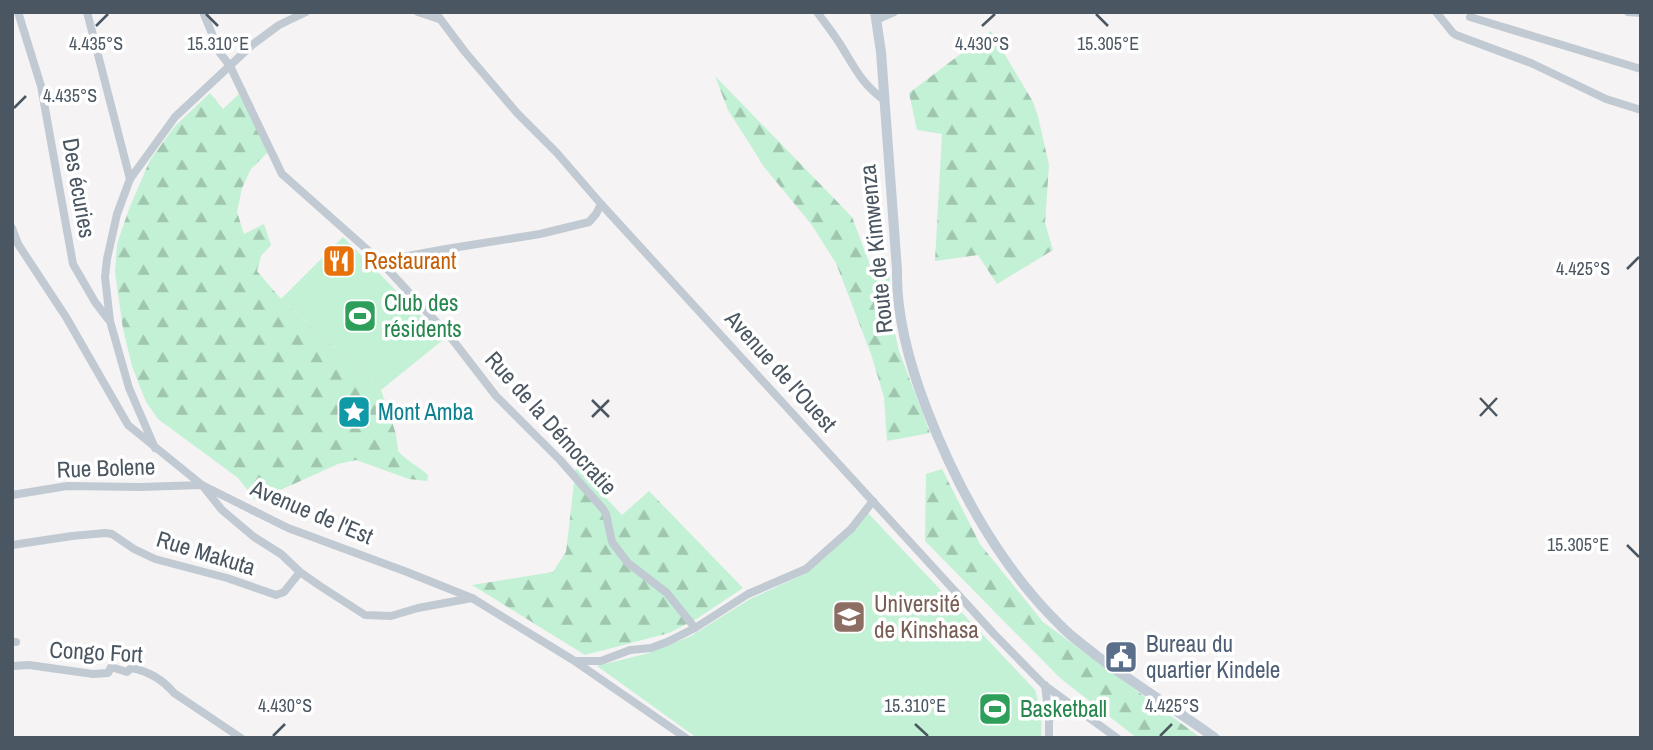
<svg xmlns="http://www.w3.org/2000/svg" width="1653" height="750" font-family="'Archivo Narrow',sans-serif">
<style>
.forest{fill:url(#forest-firs)}
.park{fill:#c3f1d5}
.lines{fill:none;stroke-linecap:round;stroke-linejoin:round}
.street{stroke:#c1cad2;stroke-width:8}
.secondary{stroke:#c1cbd6;stroke-width:10}
.ticks{fill:none;stroke:#4a5661;stroke-width:2.5}
.labels{text-anchor:middle;stroke-width:7;stroke-linejoin:round;paint-order:stroke}
.street-label{font-size:23px;fill:#4a5661;stroke:#fff}
.food-label{font-size:23px;fill:#c56008;stroke:#fff;text-anchor:start}
.leisure-label{font-size:23px;fill:#27864d;stroke:#fff;text-anchor:start}
.culture-label{font-size:23px;fill:#0d838f;stroke:#fff;text-anchor:start}
.education-label{font-size:23px;fill:#785e54;stroke:#fff;text-anchor:start}
.service-label{font-size:23px;fill:#4e5e75;stroke:#fff;text-anchor:start}
.ticks-label{font-size:18px;text-anchor:middle;fill:#4a5661;stroke:#fff;stroke-width:7;stroke-linejoin:round;paint-order:stroke}
</style>
<defs>
<pattern id="forest-firs" width="22" height="20" patternUnits="userSpaceOnUse" patternTransform="scale(1.75)"><rect width="22" height="20" fill="#c3f1d5"/><path d="M5 1l3.5 6h-7zM16 11l3.5 6h-7z" fill="#a0c6b0"/></pattern>
</defs>
<rect width="100%" height="100%" fill="#f5f3f3"/>
<g class="forest">
<path d="M991,31L1033,102L1038,116L1049,165L1045,223L1053,250L997,284L978,255L935,261L942,134L917,130L909,93Z"/>
<path d="M715,76L852,217L872,270L890,272L888,304L899,351L930,433L887,441L884,397L871,354L836,263L811,224L765,168L728,110Z"/>
<path d="M242,91L270,150L251,169L242,188L237,212L244,234L264,224L271,245L261,256L257,271L281,299L381,390L396,434L398,451C407,461 418,466 428,475L427,481L409,479L356,460L338,464L256,501L238,478L158,419L146,402L132,366L123,329L115,272L117,244L129,209L150,160L175,126L210,93L223,109Z"/>
<path d="M576,466L622,515L649,491L743,588L698,618L669,633L585,655L472,585L553,572L566,552Z"/>
<path d="M942,469L980,544L1043,622L1201,738H1137L1060,678L925,541L926,474Z"/>
</g>
<g class="park">
<path d="M343,237L444,339L381,390L281,299Z"/>
<path d="M868,513L1035,690L1042,715L1041,738H697L597,666L649,653L691,636L750,599L805,574L828,555Z"/>
</g>
<g class="lines">
<g class="street">
<path d="M18,12L41,86L73,264L95,302L108,319"/>
<path d="M87,12L130,179"/>
<path d="M203,12L220,53L230,66L282,174L380,261L452,339L496,396L560,460L603,509L606,514L612,542L628,563L667,593L695,628"/>
<path d="M418,12L439,19"/>
<path d="M435,12L465,52L517,113L557,153L601,204L995,635L1044,685L1117,738"/>
<path d="M817,12C825,23 833,33 840,44C855,68 861,83 884,100"/>
<path d="M1436,12L1453,33L1456,35L1531,63L1606,99L1641,110"/>
<path d="M1628,12L1641,13"/>
<path d="M1470,17L1641,69"/>
<path d="M876,20L894,12"/>
<path d="M12,228L18,244L66,317L128,425L202,485L288,528L407,572L472,598L573,660L686,738"/>
<path d="M380,261L446,249L540,234L589,222L596,214L601,204"/>
<path d="M155,448L129,388L110,321L105,277L107,259L117,214L130,179L175,117L252,45L279,25L306,12"/>
<path d="M12,495L67,486L140,487L202,485L222,510L254,537L281,554L300,572L320,586L365,615L391,616L418,608L472,598"/>
<path d="M12,545L72,536L105,533L112,534L134,549L155,559L227,578L276,595L284,592L300,572"/>
<path d="M12,642H16"/>
<path d="M576,661H601L630,650L651,648L667,642L695,628L748,594L806,569L851,529L873,501"/>
<path d="M12,666L29,665L93,674L108,673L111,667L127,672L131,668C148,671 163,680 174,693L241,738"/>
<path d="M1045,685L1049,719V738"/>
<path d="M1049,719L1073,706"/>
</g>
<path class="secondary" d="M875,12L881,52L897,270C896,318 910,366 927,410C958,490 999,565 1060,625C1071,637 1085,646 1097,656C1136,685 1176,710 1215,738"/>
</g>
<path class="ticks" d="M206,14L218,26M1096,14L1108,26M96,26L108,14M982,26L995,14M14,108L26,96M1627,269L1639,257M1480,398L1497,416M592,400L609,417M1480,416L1497,398M592,417L609,400M1627,545L1639,557M915,724L928,736M273,736L285,724M1160,736L1172,724"/>
<defs>
<symbol id="restaurant-square" viewBox="-11 -11 22 22"><rect x="-9" y="-9" width="18" height="18" rx="4" fill="#e8710a" stroke="#fff"/><path d="M-5-6h1v4h1v-4h1v4h1v-4h1v5L-1.5 .5V6h-2V.5L-5-1ZM5-6V6H3V1.5H1.5Q1.5-4 5-6Z" fill="#fff"/></symbol>
<symbol id="stadium-square" viewBox="-11 -11 22 22"><rect x="-9" y="-9" width="18" height="18" rx="4" fill="#2e9e5b" stroke="#fff"/><path d="M0-5a6.5 5 0 1 0 0 10a6.5 5 0 1 0 0-10ZM-3.5-1.8h7v3.6h-7Z" fill="#fff"/></symbol>
<symbol id="sight-square" viewBox="-11 -11 22 22"><rect x="-9" y="-9" width="18" height="18" rx="4" fill="#0f9aa8" stroke="#fff"/><path d="M0-6L1.8-2.2L6-1.7L2.9 1.2L3.7 5.4L0 3.3L-3.7 5.4L-2.9 1.2L-6-1.7L-1.8-2.2Z" fill="#fff"/></symbol>
<symbol id="university-square" viewBox="-11 -11 22 22"><rect x="-9" y="-9" width="18" height="18" rx="4" fill="#8d6e63" stroke="#fff"/><path d="M0-5L7-2L0 1L-7-2ZM-4 1L0 2.5L4 1V4Q0 6-4 4Z" fill="#fff"/></symbol>
<symbol id="civic-square" viewBox="-11 -11 22 22"><rect x="-9" y="-9" width="18" height="18" rx="4" fill="#5c6f8a" stroke="#fff"/><path d="M-.6-6.5H3V-4.5H.6V-3L4-1V1h2V6H-6V1h2V-1L-.6-3ZM-1.2 2.5V6h2.4V2.5Z" fill="#fff"/></symbol>
</defs>
<g fill-rule="evenodd">
<use href="#restaurant-square" x="320" y="242" width="38" height="38"/>
<use href="#stadium-square" x="341" y="297" width="38" height="38"/>
<use href="#sight-square" x="335" y="393" width="38" height="38"/>
<use href="#university-square" x="830" y="598" width="38" height="38"/>
<use href="#civic-square" x="1102" y="638" width="38" height="38"/>
<use href="#stadium-square" x="976" y="690" width="38" height="38"/>
</g>
<g class="labels">
<g class="street-label">
<text transform="translate(79 188) rotate(80)" y="8">Des écuries</text>
<text transform="translate(876 249) rotate(-96)" y="8">Route de Kimwenza</text>
<text transform="translate(781 371) rotate(48)" y="8">Avenue de l'Ouest</text>
<text transform="translate(551 423) rotate(48)" y="8">Rue de la Démocratie</text>
<text transform="translate(106 468) rotate(-2)" y="8">Rue Bolene</text>
<text transform="translate(312 512) rotate(23)" y="8">Avenue de l'Est</text>
<text transform="translate(206 553) rotate(17)" y="8">Rue Makuta</text>
<text transform="translate(96 652) rotate(3)" y="8">Congo Fort</text>
</g>
<g class="food-label">
<text x="364" y="269">Restaurant</text>
</g>
<g class="leisure-label">
<text x="384" y="311">Club des<tspan x="384" dy="26">résidents</tspan></text>
<text x="1020" y="717">Basketball</text>
</g>
<g class="culture-label">
<text x="378" y="420">Mont Amba</text>
</g>
<g class="education-label">
<text x="874" y="612">Université<tspan x="874" dy="26">de Kinshasa</tspan></text>
</g>
<g class="service-label">
<text x="1146" y="652">Bureau du<tspan x="1146" dy="26">quartier Kindele</tspan></text>
</g>
</g>
<g class="ticks-label">
<text x="96" y="50">4.435°S</text>
<text x="218" y="50">15.310°E</text>
<text x="982" y="50">4.430°S</text>
<text x="1108" y="50">15.305°E</text>
<text x="70" y="102">4.435°S</text>
<text x="1583" y="275">4.425°S</text>
<text x="1578" y="551">15.305°E</text>
<text x="285" y="712">4.430°S</text>
<text x="915" y="712">15.310°E</text>
<text x="1172" y="712">4.425°S</text>
</g>
<rect width="1653" height="750" fill="none" stroke="#4a5661" stroke-width="28"/>
</svg>
